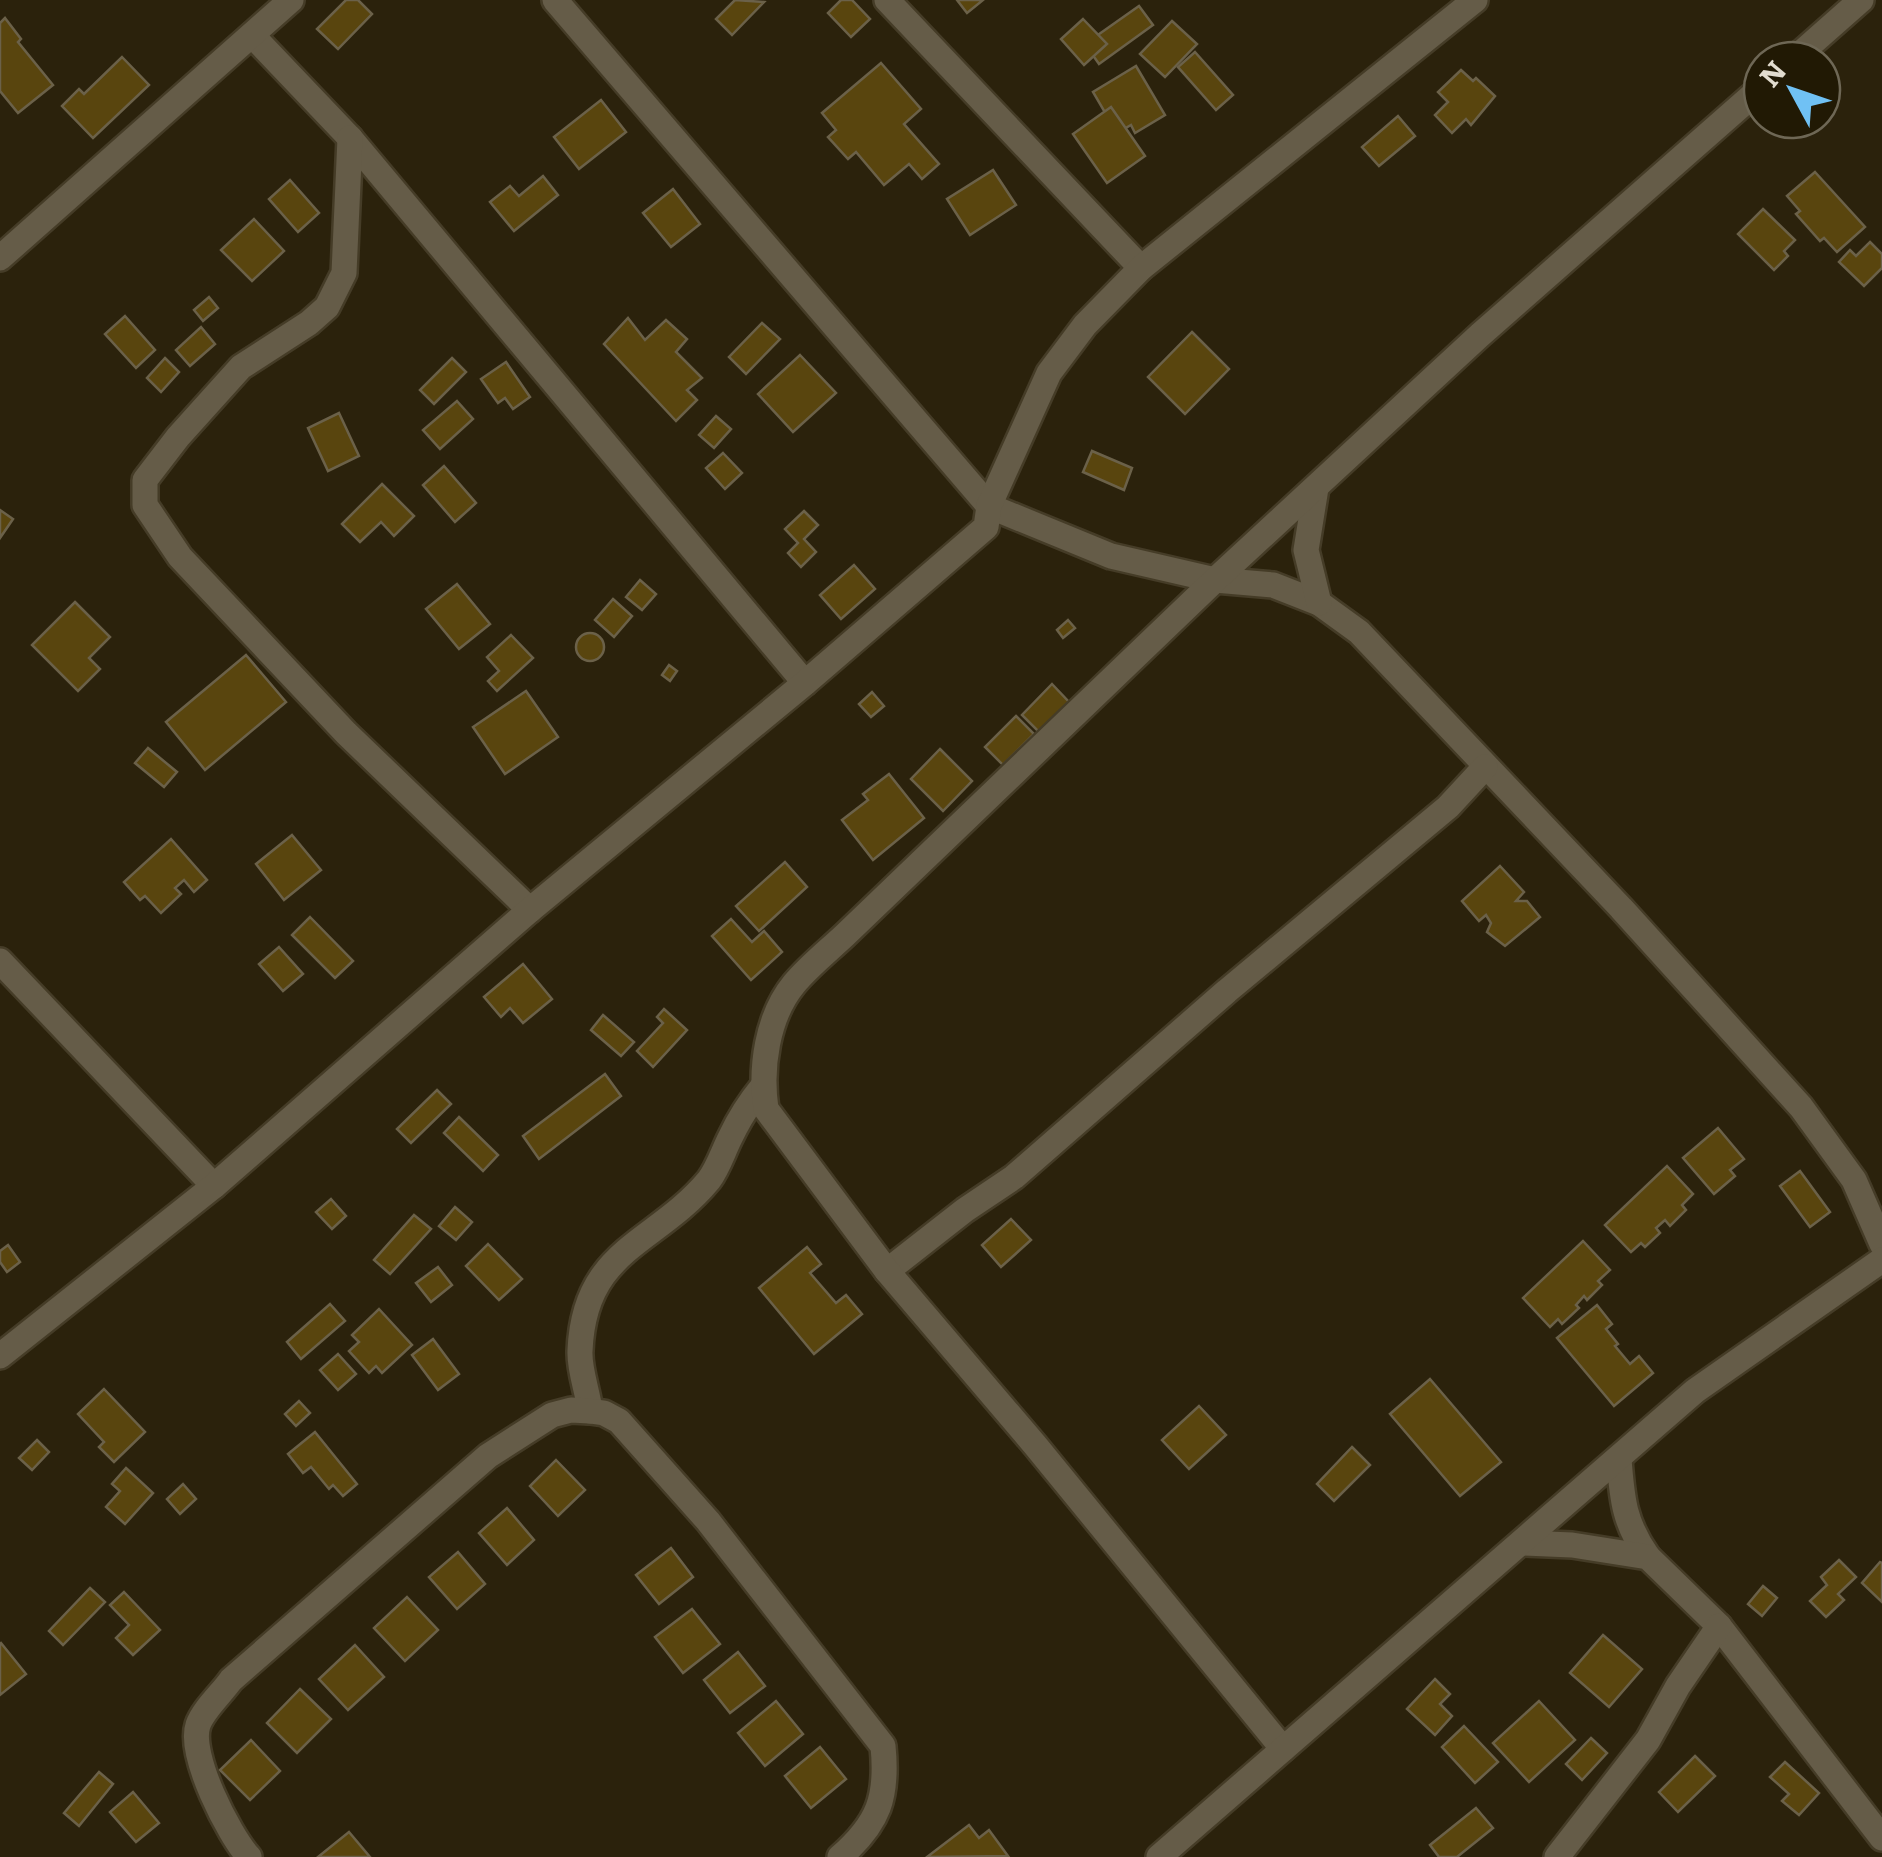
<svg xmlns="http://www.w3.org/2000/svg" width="1882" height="1857" font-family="Literata,serif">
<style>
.building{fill:#59450e;stroke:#6b6149;stroke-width:2.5}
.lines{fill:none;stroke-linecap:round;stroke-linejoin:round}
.street-casing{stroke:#453c27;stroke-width:30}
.street{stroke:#655c48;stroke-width:25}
</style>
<rect width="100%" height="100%" fill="#2b220c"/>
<g class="building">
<path d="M346,0H358L372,14L338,49L317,29Z"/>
<path d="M735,0L764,2L732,35L716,19Z"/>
<path d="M841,0H852L870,19L851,37L828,13Z"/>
<path d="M957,0H983L967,13Z"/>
<path d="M1139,6L1153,25L1099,64L1085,44Z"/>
<path d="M5,18L21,39L18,42L53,85L18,113L0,91V23Z"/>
<path d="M1083,19L1107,44L1084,65L1061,39Z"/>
<path d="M1172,21L1197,44L1165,77L1140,54Z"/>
<path d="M1195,52L1233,95L1216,110L1178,67Z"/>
<path d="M122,57L149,85L93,138L62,106L79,89L84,94Z"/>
<path d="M881,63L921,109L904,124L939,164L922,179L909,164L884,185L856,152L848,159L828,137L836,130L822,113Z"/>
<path d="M1136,66L1165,115L1135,133L1131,125L1117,133L1093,92Z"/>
<path d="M1461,70L1473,81L1476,78L1495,96L1471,125L1466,119L1452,133L1435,115L1448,102L1438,92Z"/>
<path d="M601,100L626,132L579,169L554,137Z"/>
<path d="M1111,107L1145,156L1107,183L1073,134Z"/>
<path d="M1398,116L1415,136L1379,166L1362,147Z"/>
<path d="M993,170L1016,205L970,235L947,199Z"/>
<path d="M1815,172L1865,227L1837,252L1824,238L1820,241L1796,214L1800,211L1787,196Z"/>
<path d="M543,176L558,195L514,231L490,202L510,186L519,196Z"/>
<path d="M290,180L319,213L298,232L269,199Z"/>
<path d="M673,189L700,224L671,247L643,213Z"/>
<path d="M1763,209L1795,240L1784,251L1788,256L1774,270L1738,234Z"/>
<path d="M254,219L284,251L252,281L221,250Z"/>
<path d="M1870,242L1882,254V268L1864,286L1839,262L1850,250L1856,256Z"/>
<path d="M209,297L218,308L203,321L194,310Z"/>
<path d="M125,316L155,350L136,368L105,334Z"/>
<path d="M628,318L645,340L666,320L687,339L676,352L702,378L687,390L697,400L676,421L604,344Z"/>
<path d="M762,323L780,339L746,374L729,357Z"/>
<path d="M201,327L215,344L190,366L176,350Z"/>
<path d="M1192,332L1229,369L1185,414L1148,377Z"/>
<path d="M800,355L836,393L793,432L758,394Z"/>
<path d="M165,358L179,372L161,392L147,378Z"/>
<path d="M452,358L466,372L434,404L420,390Z"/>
<path d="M506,362L530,397L513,409L505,398L498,403L481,379Z"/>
<path d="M457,401L473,419L440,449L423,430Z"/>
<path d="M339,413L359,456L328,471L308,428Z"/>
<path d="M716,416L731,429L714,448L699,435Z"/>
<path d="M1092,451L1132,468L1124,490L1083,472Z"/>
<path d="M723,453L742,473L725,489L706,468Z"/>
<path d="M444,466L476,503L455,522L423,485Z"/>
<path d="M382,484L414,516L394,536L381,522L360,542L342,524Z"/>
<path d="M0,510L13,519L0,538Z"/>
<path d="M804,511L818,525L804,539L816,552L801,567L788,553L798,543L785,529Z"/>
<path d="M854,565L875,589L841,619L820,595Z"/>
<path d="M640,580L656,594L642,610L626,597Z"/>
<path d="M457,584L490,624L459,649L426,609Z"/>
<path d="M613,599L632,616L614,637L595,620Z"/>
<path d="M75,602L110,637L89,658L100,669L78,691L32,645Z"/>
<path d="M1068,620L1075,628L1063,638L1057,630Z"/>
<circle cx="590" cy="647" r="14"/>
<path d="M511,635L533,658L497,691L488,681L499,671L487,657Z"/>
<path d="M246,655L286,702L205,770L166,722Z"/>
<path d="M669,665L677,671L670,681L662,675Z"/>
<path d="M1052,684L1069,702L1039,732L1022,715Z"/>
<path d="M526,691L558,737L505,774L473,727Z"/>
<path d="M872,692L884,706L871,717L859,704Z"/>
<path d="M1016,716L1034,734L1003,765L985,747Z"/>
<path d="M148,748L177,772L164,787L135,763Z"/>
<path d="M940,749L972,781L943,811L911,779Z"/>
<path d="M889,774L924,818L873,860L842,820L868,800L863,794Z"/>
<path d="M292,835L321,870L284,900L256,864Z"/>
<path d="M171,839L207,880L194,892L184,880L175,888L181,894L161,913L145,896L140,900L124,882Z"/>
<path d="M785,862L807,887L759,931L736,906Z"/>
<path d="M1500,866L1524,892L1516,901H1527L1540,917L1505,946L1487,932L1491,923L1486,915L1479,921L1462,901Z"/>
<path d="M310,917L353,961L335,978L292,935Z"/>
<path d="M731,919L752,942L764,931L782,952L751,980L712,936Z"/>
<path d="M279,947L303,974L283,991L259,964Z"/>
<path d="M523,964L552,999L523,1023L510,1008L501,1017L484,997Z"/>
<path d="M664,1009L687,1030L653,1067L637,1051L663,1023L657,1017Z"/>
<path d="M603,1015L634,1042L621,1056L591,1030Z"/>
<path d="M605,1074L621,1096L539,1159L523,1136Z"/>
<path d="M437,1090L451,1104L411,1143L397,1129Z"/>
<path d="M459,1117L498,1155L483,1171L444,1133Z"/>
<path d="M1718,1128L1744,1159L1730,1170L1735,1176L1714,1194L1683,1158Z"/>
<path d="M1667,1166L1693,1194L1682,1205L1686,1210L1670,1226L1665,1220L1656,1228L1660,1233L1645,1247L1641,1243L1631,1252L1605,1225Z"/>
<path d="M1800,1171L1830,1212L1810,1227L1780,1186Z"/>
<path d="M331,1199L346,1216L332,1229L316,1212Z"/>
<path d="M455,1207L472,1222L456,1240L439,1226Z"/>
<path d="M414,1215L431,1229L390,1274L374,1260Z"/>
<path d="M1011,1219L1031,1240L1001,1267L982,1245Z"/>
<path d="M1583,1241L1610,1270L1598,1281L1602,1285L1587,1300L1584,1296L1576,1305L1579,1308L1562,1324L1558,1319L1550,1327L1523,1298Z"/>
<path d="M488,1244L522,1279L499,1300L466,1266Z"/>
<path d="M8,1245L20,1262L7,1272L0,1262V1251Z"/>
<path d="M807,1247L821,1264L810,1273L836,1303L846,1295L862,1314L814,1354L759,1288Z"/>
<path d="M438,1267L452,1285L431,1302L416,1283Z"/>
<path d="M330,1304L345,1321L301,1359L287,1342Z"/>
<path d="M1597,1305L1612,1324L1606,1329L1618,1344L1615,1346L1630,1364L1639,1356L1653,1373L1614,1406L1557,1338Z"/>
<path d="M379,1309L412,1345L382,1373L376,1366L369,1373L349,1351L359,1342L352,1335Z"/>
<path d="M433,1339L459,1374L438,1390L412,1355Z"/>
<path d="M338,1354L356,1374L338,1390L320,1370Z"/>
<path d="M1430,1379L1501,1462L1460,1496L1390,1414Z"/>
<path d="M104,1389L145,1432L114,1462L99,1447L104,1442L78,1414Z"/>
<path d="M299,1401L310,1413L296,1426L285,1414Z"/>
<path d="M1199,1406L1226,1435L1189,1469L1162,1440Z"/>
<path d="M315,1432L357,1484L343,1496L333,1485L329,1489L311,1467L303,1473L288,1454Z"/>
<path d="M37,1440L49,1452L32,1470L19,1458Z"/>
<path d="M1352,1447L1370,1465L1334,1501L1317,1484Z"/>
<path d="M556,1460L585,1490L558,1516L530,1486Z"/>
<path d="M126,1468L153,1493L125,1524L106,1507L120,1491L112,1484Z"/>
<path d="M183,1484L196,1499L180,1514L167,1499Z"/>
<path d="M507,1508L534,1540L507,1565L479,1533Z"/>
<path d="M671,1548L693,1577L659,1604L636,1575Z"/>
<path d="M458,1552L485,1584L457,1609L429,1577Z"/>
<path d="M1839,1560L1856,1577L1838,1594L1844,1600L1826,1617L1810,1601L1827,1585L1821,1577Z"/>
<path d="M1880,1562L1882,1563V1602L1862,1583Z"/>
<path d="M1763,1586L1777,1598L1762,1616L1748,1604Z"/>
<path d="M90,1588L105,1602L63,1645L49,1631Z"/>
<path d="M124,1592L160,1630L133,1655L116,1638L129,1625L110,1605Z"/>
<path d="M407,1597L438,1630L405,1661L374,1628Z"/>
<path d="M692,1609L720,1644L683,1673L655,1637Z"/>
<path d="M1603,1635L1642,1669L1609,1707L1570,1673Z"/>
<path d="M1,1643L26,1674L0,1695V1644Z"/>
<path d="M355,1645L384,1677L348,1710L319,1679Z"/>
<path d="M738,1652L765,1686L730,1713L704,1680Z"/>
<path d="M1435,1679L1450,1694L1440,1704L1452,1716L1435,1735L1407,1709Z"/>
<path d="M300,1689L331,1719L297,1753L267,1723Z"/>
<path d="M776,1701L803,1734L765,1766L738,1733Z"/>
<path d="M1539,1701L1575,1740L1529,1782L1493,1743Z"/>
<path d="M1464,1726L1498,1762L1475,1783L1442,1747Z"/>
<path d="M1591,1738L1607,1753L1582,1780L1566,1764Z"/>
<path d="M251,1740L280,1771L250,1800L220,1770Z"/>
<path d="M820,1747L846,1779L811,1808L785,1776Z"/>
<path d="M1695,1756L1715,1776L1678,1812L1659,1792Z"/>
<path d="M1785,1762L1819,1793L1799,1815L1782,1801L1789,1794L1770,1777Z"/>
<path d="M99,1772L113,1784L79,1826L64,1813Z"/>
<path d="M133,1792L159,1823L136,1842L110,1812Z"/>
<path d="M1476,1808L1493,1828L1457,1857H1439L1430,1845Z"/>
<path d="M969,1825L979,1838L989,1830L1008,1856L927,1857Z"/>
<path d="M349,1832L370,1857H318Z"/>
</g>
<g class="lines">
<defs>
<g id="street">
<path d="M555,0L989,506L1111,556L1215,580L1273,585L1319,603L1359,632L1621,908L1801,1107L1854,1180L1882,1244"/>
<path d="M887,0L1141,268"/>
<path d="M252,35L350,138L805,683"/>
<path d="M1793,60L1861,0"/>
<path d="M350,138L344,273L327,307L309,323L241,367L178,437L145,480V505L180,557L346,733L530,910"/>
<path d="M0,258L291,0"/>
<path d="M1316,488L1306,550L1319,603"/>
<path d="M0,961L214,1186"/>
<path d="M887,1271L965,1210L1014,1177L1227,991L1448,807L1485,767"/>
<path d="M0,1356L214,1186L530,910L805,683L986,527L989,506L1049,373L1085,325L1141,268L1475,0"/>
<path d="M590,1411C588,1392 579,1370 580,1351C584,1248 655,1245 709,1180C718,1168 723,1152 730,1138C739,1119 749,1103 763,1086"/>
<path d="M1619,1459C1622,1499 1624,1523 1648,1557"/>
<path d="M1524,1543L1572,1545L1648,1557L1719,1626L1882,1838"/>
<path d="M1283,1749L1035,1445L887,1271L766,1109C760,1068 767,1017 794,984C809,966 828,951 845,935L1215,580L1480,335L1762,87"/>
<path d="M249,1857C229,1835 188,1755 198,1725C203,1710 222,1693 231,1680L488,1456L552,1415L571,1410L590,1411L604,1413L619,1421L708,1521L883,1746C888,1797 879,1823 840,1857"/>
<path d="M1159,1857L1695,1391L1882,1260"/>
<path d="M1557,1857L1648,1740L1678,1686L1719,1626"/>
</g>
</defs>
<use href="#street" class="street-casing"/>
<use href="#street" class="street"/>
</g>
<g transform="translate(1792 90) rotate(310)"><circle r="48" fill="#211904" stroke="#6e6755" stroke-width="2.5"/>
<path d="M0-8L18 38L0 25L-18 38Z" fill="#70c1f4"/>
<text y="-15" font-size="28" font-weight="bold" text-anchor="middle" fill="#e2dccf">N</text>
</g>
</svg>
